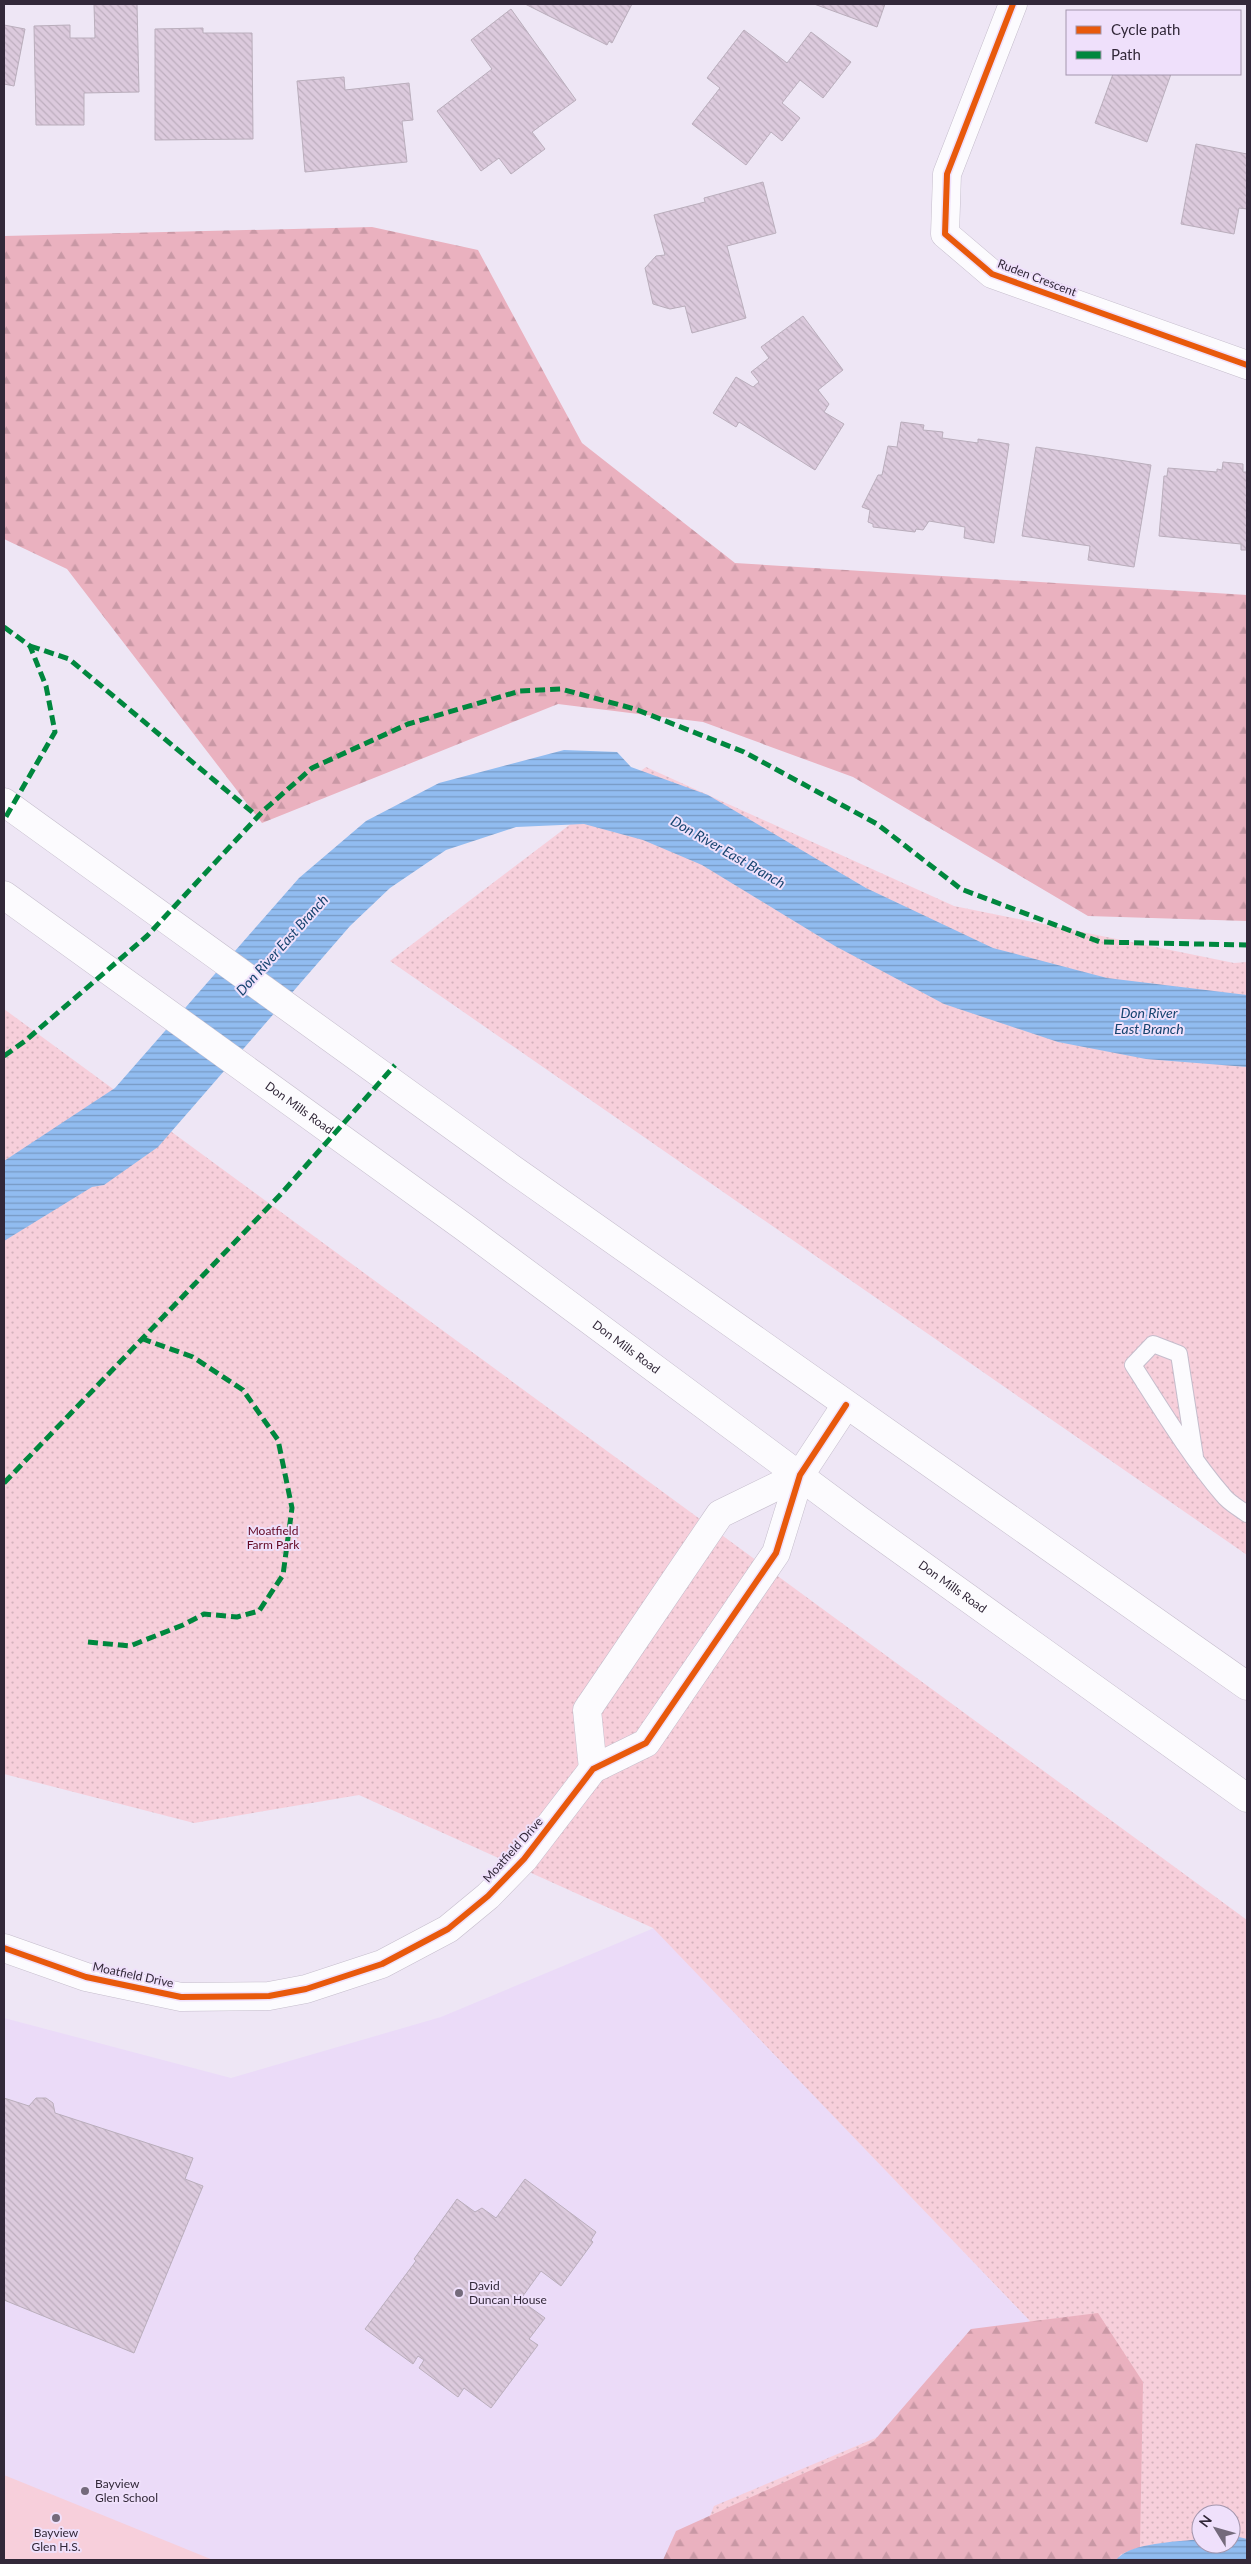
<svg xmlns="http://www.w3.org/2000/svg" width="1251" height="2564" font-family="Lato,sans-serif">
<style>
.built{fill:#ebdbf8}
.grass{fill:url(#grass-dots);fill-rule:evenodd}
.forest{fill:url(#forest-firs)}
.pitch{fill:#f7cfdb}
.water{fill:url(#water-rules)}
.building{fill:url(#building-back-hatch);stroke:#baaebc}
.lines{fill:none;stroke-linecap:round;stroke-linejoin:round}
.lane-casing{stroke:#c5bdcc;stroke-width:18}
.street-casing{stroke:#c5bdcc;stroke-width:29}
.secondary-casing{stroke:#c5bdcc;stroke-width:29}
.lane{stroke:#fcfbfe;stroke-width:16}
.street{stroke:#fcfbfe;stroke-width:28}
.secondary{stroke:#fcfbfe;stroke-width:28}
.quiet{stroke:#00873e;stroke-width:5;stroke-dasharray:10 5;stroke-linecap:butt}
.cycleway-casing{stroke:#efe0fb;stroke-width:9}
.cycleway{stroke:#e8590c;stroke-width:6}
.poi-dot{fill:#746a7b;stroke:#efe0fb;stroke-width:2}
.labels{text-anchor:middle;stroke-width:4;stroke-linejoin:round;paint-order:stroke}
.street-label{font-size:12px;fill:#322839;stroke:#efe0fb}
.park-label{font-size:12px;fill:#620824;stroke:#efe0fb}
.poi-label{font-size:12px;fill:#322839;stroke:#efe0fb;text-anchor:start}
.water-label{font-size:14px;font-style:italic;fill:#164470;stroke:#efe0fb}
</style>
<defs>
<pattern id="grass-dots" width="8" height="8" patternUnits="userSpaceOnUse" patternTransform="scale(1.25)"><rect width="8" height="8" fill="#f7cfdb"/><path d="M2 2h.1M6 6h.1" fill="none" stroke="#d4b2bd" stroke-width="1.8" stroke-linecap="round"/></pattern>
<pattern id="forest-firs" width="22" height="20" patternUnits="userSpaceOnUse" patternTransform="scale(1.25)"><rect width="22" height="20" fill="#eab1bf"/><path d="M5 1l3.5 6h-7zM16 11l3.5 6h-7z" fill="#c998a5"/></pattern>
<pattern id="water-rules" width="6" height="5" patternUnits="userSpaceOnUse" patternTransform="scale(1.25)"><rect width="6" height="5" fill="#91bcf0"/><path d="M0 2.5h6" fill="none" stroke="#7799c3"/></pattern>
<pattern id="building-back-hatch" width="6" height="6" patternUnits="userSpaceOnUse" patternTransform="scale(1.25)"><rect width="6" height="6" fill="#dccadd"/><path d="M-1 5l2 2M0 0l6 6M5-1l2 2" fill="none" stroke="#bdaebe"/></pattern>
</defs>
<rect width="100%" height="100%" fill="#eee6f5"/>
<path class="built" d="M654,1928L1030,2321L923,2418L692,2560H4V2018L231,2078L441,2017Z"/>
<g class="grass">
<path d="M646,767L954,906L1234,963L1247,962V1555L390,961Z"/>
<path d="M4,1009L1247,1920V2560H692L714,2506L923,2418L1030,2321L653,1928L359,1795L194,1823L4,1774ZM1201,2514H1231V2544H1201Z"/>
</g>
<g class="forest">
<path d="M372,227L478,250L582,443L735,563L1247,595V921L1088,916L853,777L703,722L558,704L262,823L67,569L4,539V236Z"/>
<path d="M1098,2313L1143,2382L1140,2547L1121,2554L1116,2560H663L676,2531L873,2442L971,2329Z"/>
</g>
<path class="pitch" d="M4,2475L213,2560H4Z"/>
<g class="water">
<path d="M564,750L617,752L631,767L708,795L866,888L993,948L1107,978L1247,995V1067L1146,1059L1058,1042L944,1004L835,946L702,865L643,840L584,824L516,827L446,850L390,888L350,926L158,1147L104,1185L92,1187L4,1241V1161L115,1088L299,878L366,821L439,783Z"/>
<path d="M1231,2535L1247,2539V2560H1116C1130,2542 1179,2542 1201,2539V2544H1231Z"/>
</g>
<g class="building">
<path d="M94,4H137L139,92L84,93V125H36L34,26L70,25V38H95Z"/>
<path d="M525,4H632L612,43L609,41L607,45Z"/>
<path d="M814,4H885L877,27Z"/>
<path d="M511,9L576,100L532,132L545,149L511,174L499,158L481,171L437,111L492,69L471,40Z"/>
<path d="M4,25L25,29L14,86L4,84Z"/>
<path d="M203,28V33H252L253,139L155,140V29Z"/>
<path d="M744,30L787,63L811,32L851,62L823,98L800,80L782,103L800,118L782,141L771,132L746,165L692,124L720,88L707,78Z"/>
<path d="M1113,74H1171L1147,142L1095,123Z"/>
<path d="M344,77L345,90L409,83L413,120L402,121L407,162L305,172L297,81Z"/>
<path d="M1196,144L1247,154V209L1239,208L1234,234L1181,224Z"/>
<path d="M763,182L776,233L727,246L746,318L692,333L685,306L670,309L653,304L645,268L656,256L665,255L654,215L705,202L704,198Z"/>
<path d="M803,316L843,370L818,390L829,404L824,412L844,424L815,470L739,422L736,427L713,413L736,377L753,387L759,382L751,372L769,358L761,347Z"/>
<path d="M901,422L924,425L923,430L943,432L942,438L978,443V439L1009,444L994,543L964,538L965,527L929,521L923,530L916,529L915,532L873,527V524L868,522L870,510L862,507L878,475H882L888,446L897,447Z"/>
<path d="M1036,447L1151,465L1134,567L1088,560L1090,546L1022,536Z"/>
<path d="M1223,462L1243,464V472H1247V550H1241V544L1159,536L1164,476H1167L1168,468L1217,472V469L1222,470Z"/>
<path d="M4,2098L29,2106L36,2098H46L53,2103L55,2113L193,2158L185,2179L203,2186L134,2353L4,2300Z"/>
<path d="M525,2179L596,2232L591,2240L593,2242L561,2286L541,2271L520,2300L545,2318L529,2339L538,2345L491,2408L464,2388L458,2397L419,2368L424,2360L418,2356L413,2364L365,2329L416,2261L414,2259L457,2199L475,2212L482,2208L496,2218Z"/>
</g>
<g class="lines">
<defs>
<path id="lane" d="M1195,1457L1179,1354L1153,1344L1133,1365C1160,1407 1191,1458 1223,1495C1229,1503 1239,1508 1247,1514"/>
<g id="street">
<path d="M1013,4L947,174L945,234L992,274L1247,365"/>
<path d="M593,1769L587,1710L720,1514L800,1475"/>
<path d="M4,1948L86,1977L181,1997L269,1996L306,1989L382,1964L448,1929L488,1896L524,1859L593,1769L646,1743L776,1553L800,1475L846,1405"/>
</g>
<g id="secondary">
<path d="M4,802L511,1168L1247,1686"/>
<path id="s1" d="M4,895L464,1227L859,1520L1247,1798"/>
</g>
</defs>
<use href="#lane" class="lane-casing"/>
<use href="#street" class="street-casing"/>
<use href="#secondary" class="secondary-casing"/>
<use href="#lane" class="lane"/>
<use href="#street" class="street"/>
<use href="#secondary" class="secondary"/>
<g class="quiet">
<path d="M4,627L30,646L46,686L55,732L4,820"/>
<path d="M30,646L69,659L257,816"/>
<path d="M4,1056L25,1041L147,936L263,811L312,768L408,724L520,691L561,689L635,709L744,752L877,824L961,889L1100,942L1247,945"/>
<path d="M4,1483L281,1194L395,1065"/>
<path d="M88,1642L130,1646L183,1625L204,1614L237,1617L259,1611L283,1575L292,1508L278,1440L243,1390L193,1357L143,1339"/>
</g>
<defs>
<g id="cycleway">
<path d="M1013,4L947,174L945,234L992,274L1247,365"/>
<path d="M4,1948L86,1977L181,1997L269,1996L306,1989L382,1964L448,1929L488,1896L524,1859L593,1769L646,1743L776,1553L800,1475L846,1405"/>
</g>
</defs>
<use href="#cycleway" class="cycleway-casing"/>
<use href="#cycleway" class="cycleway"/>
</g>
<g class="poi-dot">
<circle cx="459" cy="2293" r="5"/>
<circle cx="85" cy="2491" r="5"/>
<circle cx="56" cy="2518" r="5"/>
</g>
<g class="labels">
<g class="street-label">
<text transform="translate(1037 278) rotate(21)" y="4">Ruden Crescent</text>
<text dy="4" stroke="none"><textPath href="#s1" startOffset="364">Don Mills Road</textPath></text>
<text dy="4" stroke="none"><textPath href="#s1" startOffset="769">Don Mills Road</textPath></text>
<text dy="4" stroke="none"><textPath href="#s1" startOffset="1174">Don Mills Road</textPath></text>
<text transform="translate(513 1850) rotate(-48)" y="4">Moatfield Drive</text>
<text transform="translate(133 1975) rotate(12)" y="4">Moatfield Drive</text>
</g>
<g class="park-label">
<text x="273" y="1535">Moatfield<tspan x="273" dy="14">Farm Park</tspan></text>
</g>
<g class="poi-label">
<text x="469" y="2290">David<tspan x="469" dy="14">Duncan House</tspan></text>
<text x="95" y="2488">Bayview<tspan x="95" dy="14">Glen School</tspan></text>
<text x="56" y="2537" text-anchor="middle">Bayview<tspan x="56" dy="14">Glen H.S.</tspan></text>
</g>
<g class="water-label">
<text transform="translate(728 852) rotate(30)" y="5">Don River East Branch</text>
<text transform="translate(282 945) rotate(-48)" y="5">Don River East Branch</text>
<text x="1149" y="1018">Don River<tspan x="1149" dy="16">East Branch</tspan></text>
</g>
</g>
<rect width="1251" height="2564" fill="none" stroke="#322839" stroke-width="10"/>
<rect x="1066" y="10" width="175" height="65" fill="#efe0fb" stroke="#a396ad"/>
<rect x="1076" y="26" width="25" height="8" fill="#e8590c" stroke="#a396ad"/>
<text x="1111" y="35" font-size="15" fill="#322839">Cycle path</text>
<rect x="1076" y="51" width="25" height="8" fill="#00873e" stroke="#a396ad"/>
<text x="1111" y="60" font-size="15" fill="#322839">Path</text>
<g transform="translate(1216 2529) rotate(307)"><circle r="24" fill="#efe0fb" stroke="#a396ad"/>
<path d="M0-4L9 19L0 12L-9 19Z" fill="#746a7b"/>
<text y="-8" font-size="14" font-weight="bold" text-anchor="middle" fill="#322839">N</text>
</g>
</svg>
